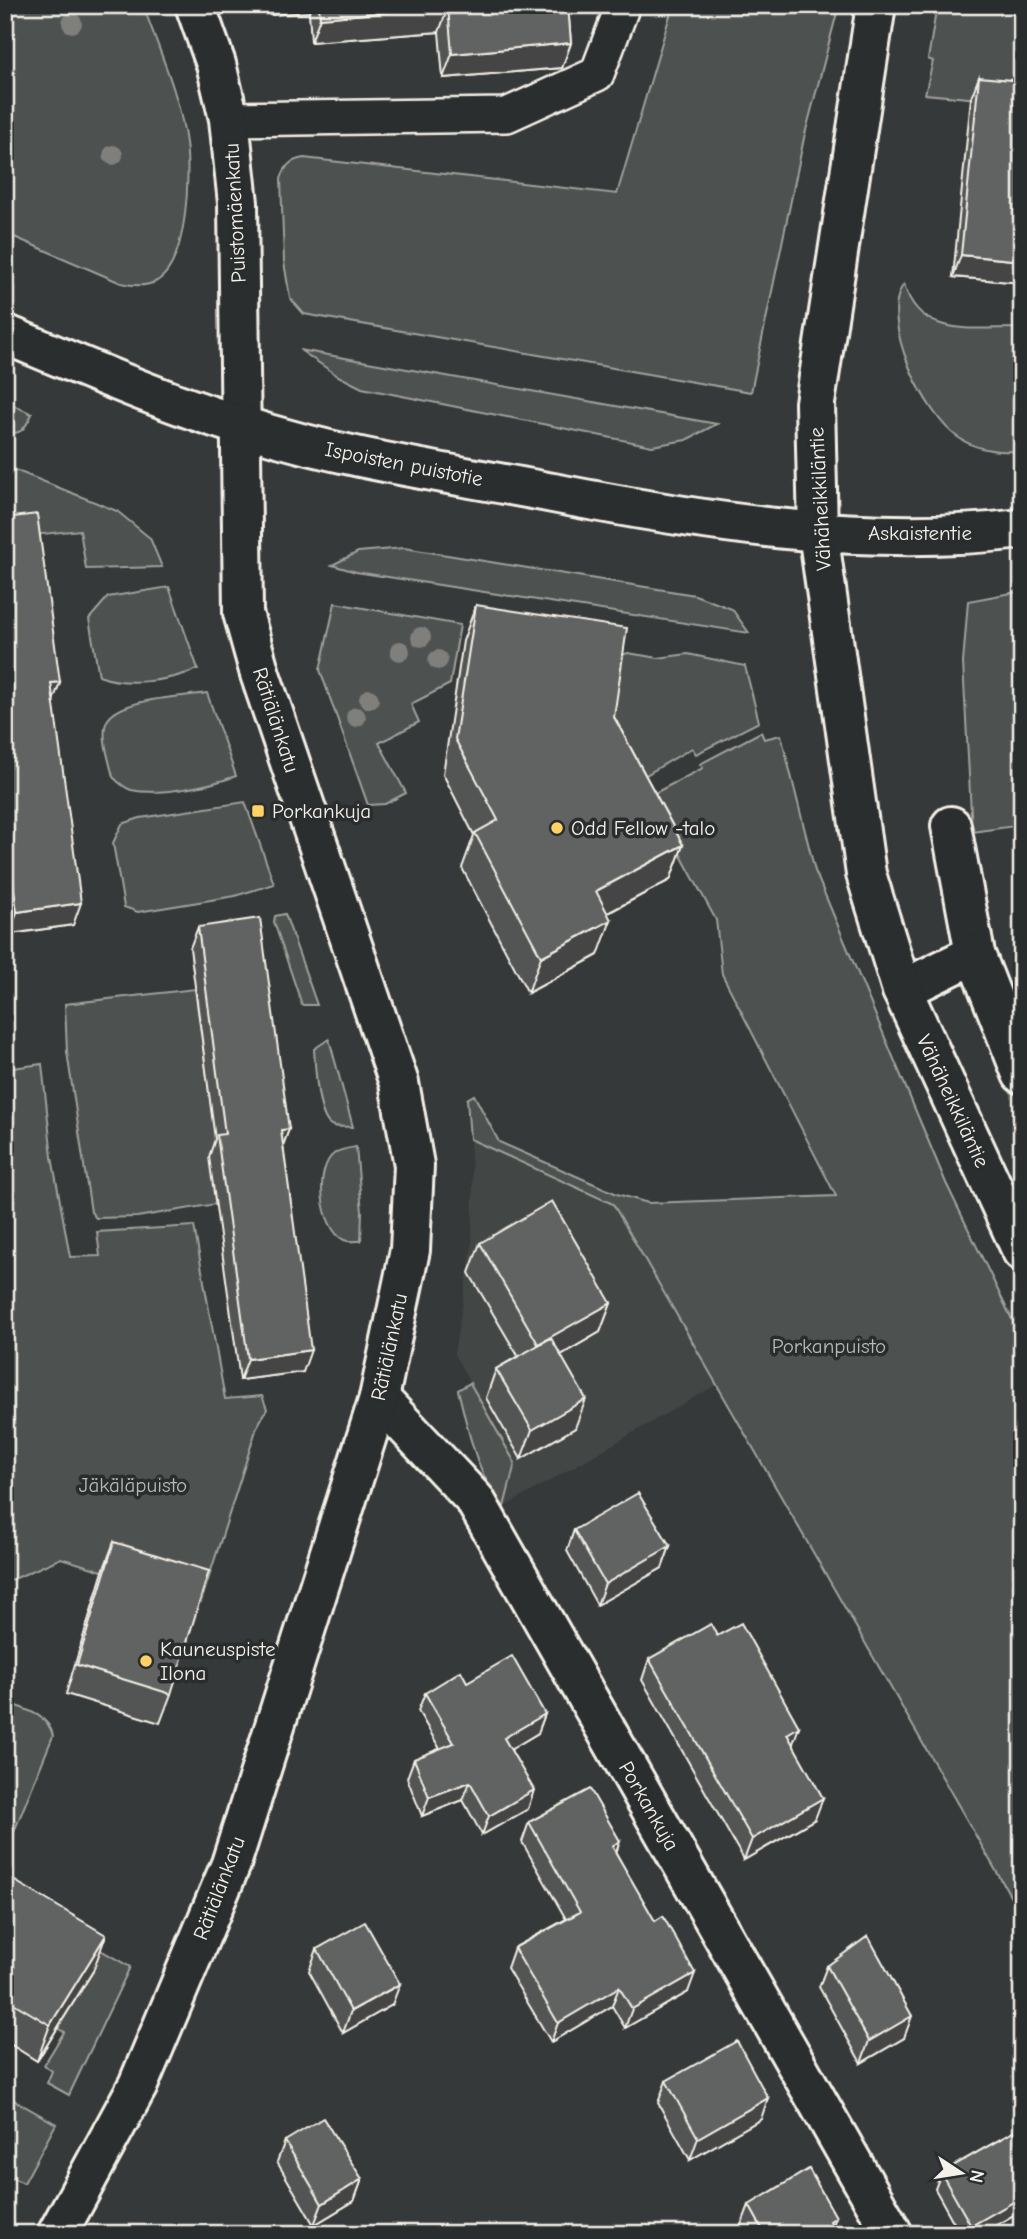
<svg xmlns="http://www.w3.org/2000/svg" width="1027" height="2239" font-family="'Comic Neue',sans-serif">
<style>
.built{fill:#434645}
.green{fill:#4e514f;stroke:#a1a19c;stroke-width:2}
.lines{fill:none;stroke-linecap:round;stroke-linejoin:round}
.service-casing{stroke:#f4f1e8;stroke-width:38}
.minor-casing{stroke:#f4f1e8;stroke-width:44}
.tertiary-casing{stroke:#f4f1e8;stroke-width:44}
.secondary-casing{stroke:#f4f1e8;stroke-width:44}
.service{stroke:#2a2d2e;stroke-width:33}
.minor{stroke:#2a2d2e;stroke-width:38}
.tertiary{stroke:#2a2d2e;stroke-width:38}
.secondary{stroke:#2a2d2e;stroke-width:38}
.tree{fill:#7f7f7c}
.wall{fill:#535554;stroke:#f4f1e8;stroke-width:2}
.shaded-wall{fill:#444545;stroke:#f4f1e8;stroke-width:2}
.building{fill:#616362;stroke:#f4f1e8;stroke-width:2}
.poi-dot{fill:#ffd166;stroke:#2a2d2e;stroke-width:2.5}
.labels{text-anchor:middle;stroke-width:7;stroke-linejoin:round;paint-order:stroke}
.street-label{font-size:21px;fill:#f4f1e8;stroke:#2a2d2e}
.poi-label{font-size:21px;fill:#f4f1e8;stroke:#2a2d2e;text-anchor:start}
.park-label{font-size:21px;fill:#bab9b2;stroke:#2a2d2e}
</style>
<rect width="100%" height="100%" fill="#363939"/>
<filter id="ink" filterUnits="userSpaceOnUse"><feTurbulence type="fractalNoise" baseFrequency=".0143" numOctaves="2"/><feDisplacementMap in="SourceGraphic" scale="14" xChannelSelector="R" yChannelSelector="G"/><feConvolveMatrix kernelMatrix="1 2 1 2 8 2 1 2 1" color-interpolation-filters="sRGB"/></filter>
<g filter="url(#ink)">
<path class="built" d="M470,1139L612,1204L716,1385L504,1507L515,1463L454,1354L472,1247L473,1192Z"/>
<g class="green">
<path d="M5,5H143C159,50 180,96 186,143C190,175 188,262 157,281C146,287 133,286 121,283L5,233Z"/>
<path d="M673,5H839L804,138L751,392L304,314L290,298L284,262L281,179C285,166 290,160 304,158L617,194Z"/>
<path d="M937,5H1022V103L925,94L933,61L928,59Z"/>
<path d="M904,284C920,340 975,327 1022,328V451C1000,452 978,451 959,438C926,417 877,319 904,284Z"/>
<path d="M300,350L717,424L686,440L652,446L362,388L338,376Z"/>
<path d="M5,401L32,414C25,428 22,436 5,432Z"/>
<path d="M5,466L117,511L150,538L162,567L86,569L80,530L5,538Z"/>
<path d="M404,548L695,595L732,609L749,633L356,572L332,565L358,552Z"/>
<path d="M169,587L198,669C170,681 127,687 99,676L89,619L108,597Z"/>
<path d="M1022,591V825L972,832L963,663L968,601Z"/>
<path d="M335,603L460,625L450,684L411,704L419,722L379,743L406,793L385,804L368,805L320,670Z"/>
<path d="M628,653L658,658L688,654L745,666L759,722L696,754L692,748L639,779L603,759L619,656Z"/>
<path d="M207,693L236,776C209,786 159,796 131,790C125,788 118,782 113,777C110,763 101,738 106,723C116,698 182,697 207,693Z"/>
<path d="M761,732L764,739L781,735L815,871L946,1183L1022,1340V1916L613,1204L470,1139L467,1099L474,1095L499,1142L617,1194L648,1203L836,1196L722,974L716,920L654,806L655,793L703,768L700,764Z"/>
<path d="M245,802L274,884L235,896L138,912L124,907L113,843L122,824L140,818Z"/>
<path d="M285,914L317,1005H302L274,922L275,916Z"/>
<path d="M195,989L218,1156L216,1204L137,1217L96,1218L91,1212L67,1052L65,1004Z"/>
<path d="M329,1039L353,1127C347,1126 337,1128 331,1125C317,1117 315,1064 314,1049Z"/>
<path d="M42,1064L52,1157L70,1257L100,1256L97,1232L194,1226L225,1399L262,1396L267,1409L257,1427L201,1602L61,1558L5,1583V1069Z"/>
<path d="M356,1147L362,1212L361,1241C356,1241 349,1242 344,1240C321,1229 313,1168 335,1153C341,1149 350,1148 356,1147Z"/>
<path d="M470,1383L515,1463L504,1507C476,1475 468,1429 458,1390Z"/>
<path d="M5,1702C24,1709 49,1714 53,1736L9,1844L5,1843Z"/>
<path d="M34,1912L130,1967L69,2095L47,2083L52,2071L44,2065L64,2032L57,2028L24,1929Z"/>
<path d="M5,2095L56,2124L24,2183L5,2175Z"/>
</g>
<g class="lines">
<defs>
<path id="service" d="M229,119L507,115L597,74L623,5"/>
<g id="minor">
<path d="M951,826L975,954L1022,1074"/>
<path d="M902,990L975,954"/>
<path d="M379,1398L475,1500L893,2234"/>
<path d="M57,2234L138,2085L231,1864L379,1398L410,1250L414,1165L399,1083L260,674L243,613L238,203L229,119L216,64L195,5"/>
</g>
<path id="tertiary" d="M876,5L815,403L818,532L866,874L902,990L1022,1251"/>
<path id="secondary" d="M5,334C83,367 162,401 242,426C343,459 449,473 553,493C707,523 865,547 1022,529"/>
</defs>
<use href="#service" class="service-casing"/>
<use href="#minor" class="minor-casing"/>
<use href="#tertiary" class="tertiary-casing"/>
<use href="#secondary" class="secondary-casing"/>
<use href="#service" class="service"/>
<use href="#minor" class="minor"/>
<use href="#tertiary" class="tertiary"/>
<use href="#secondary" class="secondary"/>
</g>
<g class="tree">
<circle cx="72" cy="23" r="10"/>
<circle cx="113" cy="155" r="10"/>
<circle cx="421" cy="637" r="10"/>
<circle cx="400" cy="651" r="10"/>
<circle cx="438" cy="660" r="10"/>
<circle cx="369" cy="699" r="10"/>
<circle cx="356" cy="717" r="10"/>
</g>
<g class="wall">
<path d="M269,5H568L571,43L562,68L443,78L439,32L311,42L309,12L270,15Z"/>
<path d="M979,77L1022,283L953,277L971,98Z"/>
<path d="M5,518L60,682L53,700L73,925L10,934L5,901Z"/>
<path d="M476,605L614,717L683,845L670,880L608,913L598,955L528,993L462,868L474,835L443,774L463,641Z"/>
<path d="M198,927L289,1129L283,1145L303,1372L240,1380L209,1157L215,1139L190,948Z"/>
<path d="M480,1243L611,1303L600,1332L561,1355L575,1428L521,1459L486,1398L496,1369L518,1356L469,1273Z"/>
<path d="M574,1530L670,1546L662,1568L597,1605L567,1551Z"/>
<path d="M114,1542L171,1694L160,1723L66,1694L103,1571Z"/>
<path d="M717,1636L792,1744L815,1819L744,1860L642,1680L649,1659Z"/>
<path d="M467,1682L545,1714L538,1733L511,1749L528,1809L482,1835L463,1800L422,1816L407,1778L414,1759L440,1749L418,1711L425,1693Z"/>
<path d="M529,1822L620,1841L616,1853L688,1992L625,2028L612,2006L551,2042L507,1968L514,1948L566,1919L522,1842Z"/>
<path d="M5,1875L93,1971L37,2061L5,2041Z"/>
<path d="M317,1949L392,2005L343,2033L309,1971Z"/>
<path d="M827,1966L904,2038L861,2063L819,1987Z"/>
<path d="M666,2081L761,2119L690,2160L658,2103Z"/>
<path d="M1022,2127V2210L981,2234H960L935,2189L941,2173Z"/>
<path d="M285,2141L362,2179L354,2201L314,2225L277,2162Z"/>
<path d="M749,2205L833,2226L837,2234H745L741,2226Z"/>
</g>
<g class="shaded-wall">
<path d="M274,5H311L309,12L270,15Z"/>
<path d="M448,7L439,32L311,42L320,18Z"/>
<path d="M571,43L562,68L443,78L452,54Z"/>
<path d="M961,255L1022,261V283L953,277Z"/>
<path d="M60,682L52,704L51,683Z"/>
<path d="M683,845L670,880L583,926L596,891Z"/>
<path d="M81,903L73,925L10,934L17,912Z"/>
<path d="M611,920L598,955L528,993L541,957Z"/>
<path d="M289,1129L281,1151V1130Z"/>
<path d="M611,1303L600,1332L528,1374L538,1344Z"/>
<path d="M311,1350L303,1372L240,1380L248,1359Z"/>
<path d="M586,1399L575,1428L521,1459L532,1430Z"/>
<path d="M670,1546L662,1568L597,1605L605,1584Z"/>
<path d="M545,1714L538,1733L498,1757L504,1738Z"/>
<path d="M799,1727L791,1749L787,1734Z"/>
<path d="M470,1782L463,1800L422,1816L429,1797Z"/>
<path d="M534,1790L528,1809L482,1835L489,1816Z"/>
<path d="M823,1798L815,1819L744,1860L752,1839Z"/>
<path d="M620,1841L613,1861L612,1846Z"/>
<path d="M106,1935L93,1971L37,2061L50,2025Z"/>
<path d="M695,1973L688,1992L625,2028L632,2009Z"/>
<path d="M400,1984L392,2005L343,2033L351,2011Z"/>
<path d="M619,1987L612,2006L551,2042L558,2023Z"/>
<path d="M912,2016L904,2038L861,2063L869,2041Z"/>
<path d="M768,2098L761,2119L690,2160L698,2138Z"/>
<path d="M362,2179L354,2201L314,2225L322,2204Z"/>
<path d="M1022,2197V2210L981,2234H969L971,2226Z"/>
<path d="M836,2217L830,2234V2221Z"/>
</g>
<g class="building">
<path d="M319,5H568L571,43L452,54L448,7L320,18Z"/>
<path d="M979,77L1022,81V261L961,255Z"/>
<path d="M37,514L60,682L51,683L81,903L17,912L5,822V518Z"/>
<path d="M476,605L627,628L614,717L683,845L596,891L611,920L541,957L475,833L498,820L455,739Z"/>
<path d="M260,918L289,1129L281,1130L311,1350L248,1359L217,1135L225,1134L198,927Z"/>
<path d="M552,1201L611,1303L538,1344L480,1243Z"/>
<path d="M551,1338L586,1399L532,1430L496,1369Z"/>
<path d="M638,1493L670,1546L605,1584L574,1530Z"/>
<path d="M114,1542L209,1571L171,1694L77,1665Z"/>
<path d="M741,1623L799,1727L787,1734L823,1798L752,1839L649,1659L711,1624L717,1636Z"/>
<path d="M512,1656L545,1714L504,1738L534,1790L489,1816L470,1782L429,1797L414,1759L454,1743L425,1693L461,1671L467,1682Z"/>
<path d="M590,1789L620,1841L612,1846L655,1921L663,1916L695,1973L632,2009L619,1987L558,2023L514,1948L580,1912L529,1822Z"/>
<path d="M5,1875L106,1935L50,2025L5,1998Z"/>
<path d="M365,1922L400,1984L351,2011L317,1949Z"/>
<path d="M868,1936L912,2016L869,2041L827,1966Z"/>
<path d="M737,2041L768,2098L698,2138L666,2081Z"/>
<path d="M323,2118L362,2179L322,2204L285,2141Z"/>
<path d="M1022,2127V2197L971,2226L941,2173Z"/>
<path d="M809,2169L836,2217L830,2221L837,2234H765L749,2205Z"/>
</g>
</g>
<g class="poi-dot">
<rect x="251" y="804" width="14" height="14" rx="3.5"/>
<circle cx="557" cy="828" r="7"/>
<circle cx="146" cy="1661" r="7"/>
</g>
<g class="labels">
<g class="street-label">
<text transform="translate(235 213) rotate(-93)" y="7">Puistomäenkatu</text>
<text transform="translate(404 464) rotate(11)" y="7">Ispoisten puistotie</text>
<text transform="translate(820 499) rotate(-93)" y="7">Vähäheikkiläntie</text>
<text x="920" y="540">Askaistentie</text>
<text transform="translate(276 720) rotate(72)" y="7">Rätiälänkatu</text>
<text transform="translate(953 1101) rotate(65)" y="7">Vähäheikkiläntie</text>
<text transform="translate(389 1347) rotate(-78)" y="7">Rätiälänkatu</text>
<text transform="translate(649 1806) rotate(60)" y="7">Porkankuja</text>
<text transform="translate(219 1888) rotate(-69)" y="7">Rätiälänkatu</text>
</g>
<g class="poi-label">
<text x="272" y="818">Porkankuja</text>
<text x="571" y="835">Odd Fellow -talo</text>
<text x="160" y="1656">Kauneuspiste<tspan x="160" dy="24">Ilona</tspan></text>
</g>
<g class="park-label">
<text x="829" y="1353">Porkanpuisto</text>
<text x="133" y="1492">Jäkäläpuisto</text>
</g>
</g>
<rect width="1027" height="2239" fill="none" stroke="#2a2d2e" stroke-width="28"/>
<rect x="14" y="14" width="999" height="2211" fill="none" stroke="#f4f1e8" stroke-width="2.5" filter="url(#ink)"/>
<g transform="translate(961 2173) rotate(102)" stroke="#2a2d2e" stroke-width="5" paint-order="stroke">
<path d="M0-5L12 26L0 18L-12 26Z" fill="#f4f1e8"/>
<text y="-10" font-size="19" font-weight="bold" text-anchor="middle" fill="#f4f1e8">N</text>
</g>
</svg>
